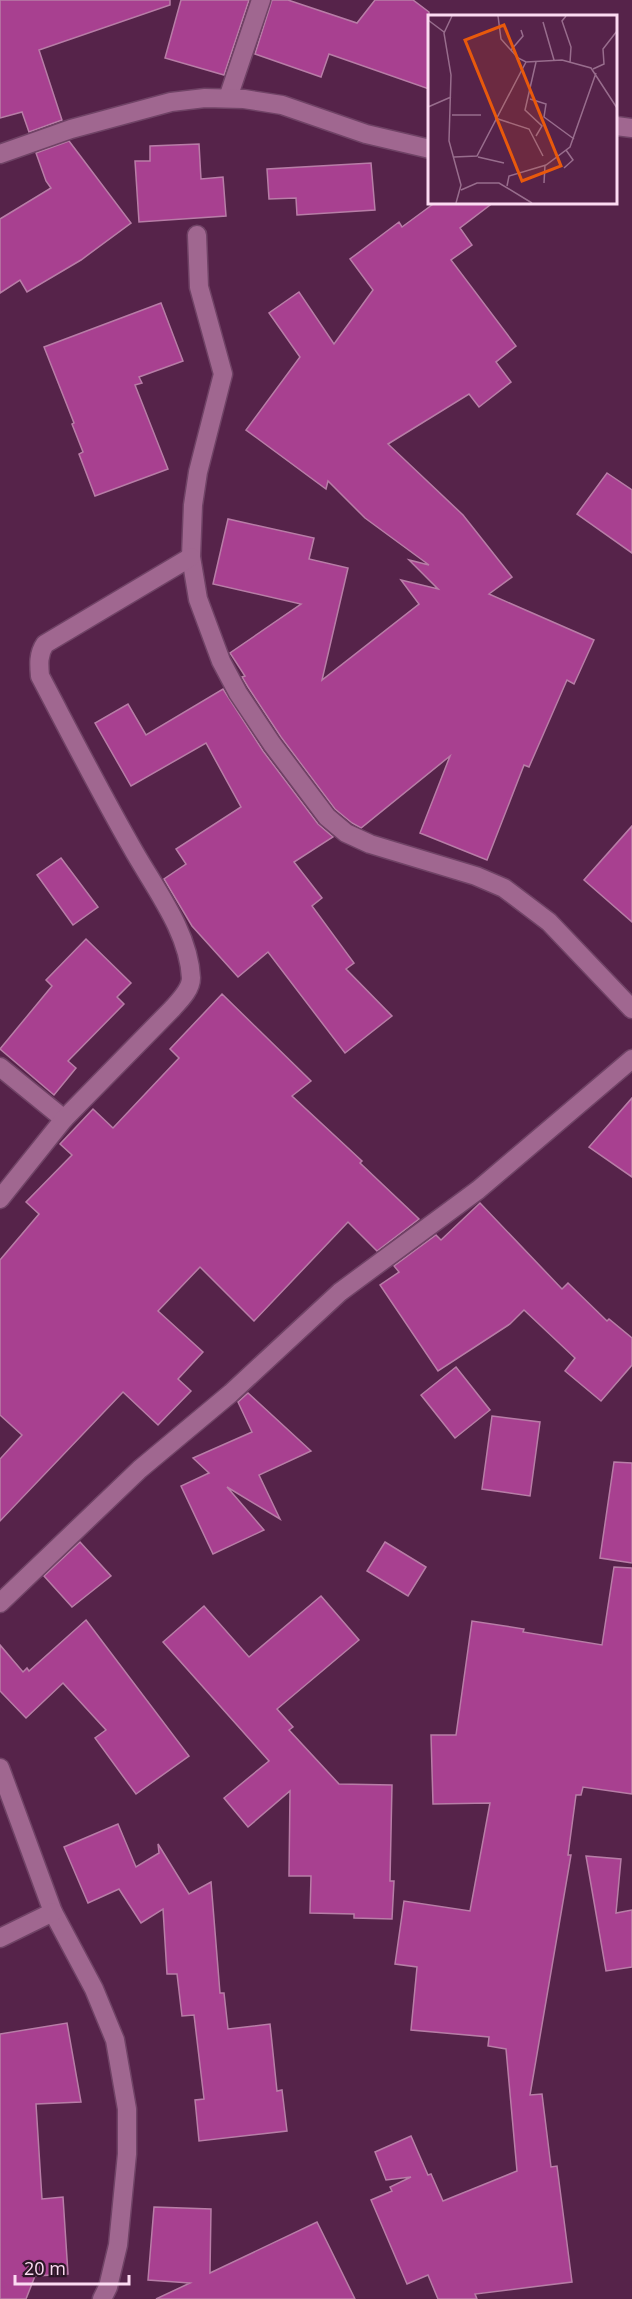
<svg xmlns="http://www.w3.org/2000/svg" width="632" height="2299" font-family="'Open Sans',sans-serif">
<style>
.building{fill:#a84090;stroke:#b87da7;stroke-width:1.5}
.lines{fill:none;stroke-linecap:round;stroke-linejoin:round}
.street-casing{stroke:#704366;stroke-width:21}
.street{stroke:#a06790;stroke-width:18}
.inset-road{fill:none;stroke:#986d8d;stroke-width:1.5}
.view{fill:#e8590c;fill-opacity:0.15;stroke:#e8590c;stroke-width:3}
.inset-edge{fill:none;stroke:#fcdbf2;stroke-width:3}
</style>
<rect width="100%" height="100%" fill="#56234a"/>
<g class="building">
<path d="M0,0H170V5L39,50L62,120L29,132L22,112L0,118Z"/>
<path d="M181,0H249L224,75L165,58Z"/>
<path d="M272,0H288L357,23L375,0H413L429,12V89L329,54L321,77L255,54Z"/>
<path d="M69,141L131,223L81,260L27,292L20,280L0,293V219L51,188L46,181L36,153Z"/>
<path d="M199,144L201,179L223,177L226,216L139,222L135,161H150V146Z"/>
<path d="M371,163L375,210L297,215L296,198L269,199L267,169Z"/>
<path d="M436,202H494L460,228L472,245L451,260L516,346L496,362L511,382L479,407L469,394L388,444L463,515L512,577L489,594L594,640L574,684L567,680L529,767L524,765L487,860L420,833L450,756L361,828L352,823L335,809L281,737L248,687L242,677L245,676L230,653L301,604L213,584L228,519L314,538L309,559L348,568L322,680L419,604L401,580L438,589L409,560L429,565L365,518L328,481L326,489L246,430L300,357L269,313L299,292L334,344L373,290L350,259L399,222L402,227Z"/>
<path d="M161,303L183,361L139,377L142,383L135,385L168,469L95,496L79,454L83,452L72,424L74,423L44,347Z"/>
<path d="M607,473L632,490V553L577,514Z"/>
<path d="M223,689L263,751L318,824L333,837L294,862L322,898L312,906L354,963L346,969L392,1016L345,1053L268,952L238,977L192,926L164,879L186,864L176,849L241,807L206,743L131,786L95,723L128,704L146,735Z"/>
<path d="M632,826V922L584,880Z"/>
<path d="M61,858L98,907L73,925L37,875Z"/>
<path d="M86,939L131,983L117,997L124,1004L68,1061L76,1068L54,1095L0,1049L52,986L46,980Z"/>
<path d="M222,994L311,1081L292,1096L362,1161L360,1163L419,1219L377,1251L348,1222L254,1321L200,1267L158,1311L203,1352L178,1379L191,1391L158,1425L123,1392L0,1521V1459L22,1435L0,1415V1260L39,1214L26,1202L72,1155L60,1144L93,1109L113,1128L179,1058L170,1049Z"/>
<path d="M632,1098V1177L589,1147Z"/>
<path d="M480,1203L562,1289L568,1283L607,1321L609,1319L632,1338V1365L601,1401L565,1371L575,1358L524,1310L510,1324L438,1371L380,1285L399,1272L394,1266L436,1235L441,1240Z"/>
<path d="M456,1367L490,1410L455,1438L421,1395Z"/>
<path d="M248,1393L311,1451L259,1475L280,1519L227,1487L264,1530L213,1554L181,1486L209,1473L193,1458L252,1432L238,1402Z"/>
<path d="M492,1416L540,1422L530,1496L482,1489Z"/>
<path d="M614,1462L632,1463V1563L600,1558Z"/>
<path d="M80,1542L111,1576L72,1607L44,1576Z"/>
<path d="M385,1542L426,1567L408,1596L367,1571Z"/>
<path d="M614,1567L632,1568V1794L583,1787L581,1795H576L568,1855H571L530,2095L542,2094L551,2167L557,2166L572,2282L475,2294L477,2299H438L428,2275L407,2284L371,2200L392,2191L390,2187L411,2177L386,2180L375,2152L411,2136L428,2175L431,2174L443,2201L517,2171L506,2049L488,2046L489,2037L411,2030L417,1967L395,1964L404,1901L470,1911L490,1803L433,1804L431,1735H456L472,1621L524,1629L523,1632L602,1645Z"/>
<path d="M321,1596L359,1640L277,1709L293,1727L289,1730L339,1784L392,1785L390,1881H394L392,1919L354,1918V1914L310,1913L311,1876H289L290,1791L248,1827L224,1798L269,1761L163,1642L204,1606L249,1657Z"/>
<path d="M86,1620L189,1756L136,1794L95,1738L106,1730L63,1683L26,1718L0,1691V1645L23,1672L27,1668L29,1671Z"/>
<path d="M118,1824L136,1867L159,1853L158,1844L189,1894L211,1882L220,1993H224L228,2029L270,2024L277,2091L282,2090L287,2131L199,2141L195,2100L204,2099L194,2015L182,2016L177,1974H167L163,1909L141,1923L119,1889L88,1903L64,1847Z"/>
<path d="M586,1856L621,1859L616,1913L632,1910V1967L606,1971Z"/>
<path d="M67,2023L81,2102L36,2104L42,2199L63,2197L68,2274L35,2276L26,2299H0V2034Z"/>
<path d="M154,2207L211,2209L210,2273L317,2222L355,2299H156L190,2283L148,2280Z"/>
</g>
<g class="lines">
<defs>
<g id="street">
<path d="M228,98L261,0"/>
<path d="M616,126L632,128"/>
<path d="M0,154L71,129L171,102L205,98L244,99L282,105L366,134L430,149"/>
<path d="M197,235L199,287L223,374L198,472L193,505L191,557L198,599L221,661L238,693L272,744L327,817L346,833L370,844L476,876L504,888L549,922L632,1009"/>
<path d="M0,1067L64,1119"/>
<path d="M0,1199L64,1119L172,1009C179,1001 191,990 191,978C189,931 153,886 131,846C99,790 70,733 40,676C39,665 38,654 45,644L191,557"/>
<path d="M0,1603L140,1469L231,1393L340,1292L478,1190L632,1059"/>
<path d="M0,1768L53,1912L94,1989L115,2040L127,2109V2154L118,2245L108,2287L102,2299"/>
<path d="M0,1938L53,1912"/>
</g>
</defs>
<use href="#street" class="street-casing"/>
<use href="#street" class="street"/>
</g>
<g transform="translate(428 15)">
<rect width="189" height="189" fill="#56234a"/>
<path class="inset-road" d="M24,1L16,18L23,60L21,126L33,170L28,188M70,1L73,24L90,43L98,47L134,45L163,53L189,93M138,1L134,6L143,32L142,48M0,5L16,17M115,7L126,45M83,35L95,21L93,15M165,54L176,49L175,34L189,16M102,84L118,89L116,102L146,124M0,92L23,82M24,100H53M67,103L101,114L115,141M108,121L114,111L97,95L108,47M26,142L49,141L98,47M50,142L76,148M136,153L145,145L138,135M116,168L117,150M79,171L81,161L118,150L142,132L168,58M33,175L49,168H71L104,188"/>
<path class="view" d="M76,10L133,151L94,166L37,25Z"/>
<rect width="189" height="189" class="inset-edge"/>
</g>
<path d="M15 2275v9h114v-9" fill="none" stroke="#fcdbf2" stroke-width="3"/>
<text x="24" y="2275" font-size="18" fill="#fcdbf2" stroke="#2e1728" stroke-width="4.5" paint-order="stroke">20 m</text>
</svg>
